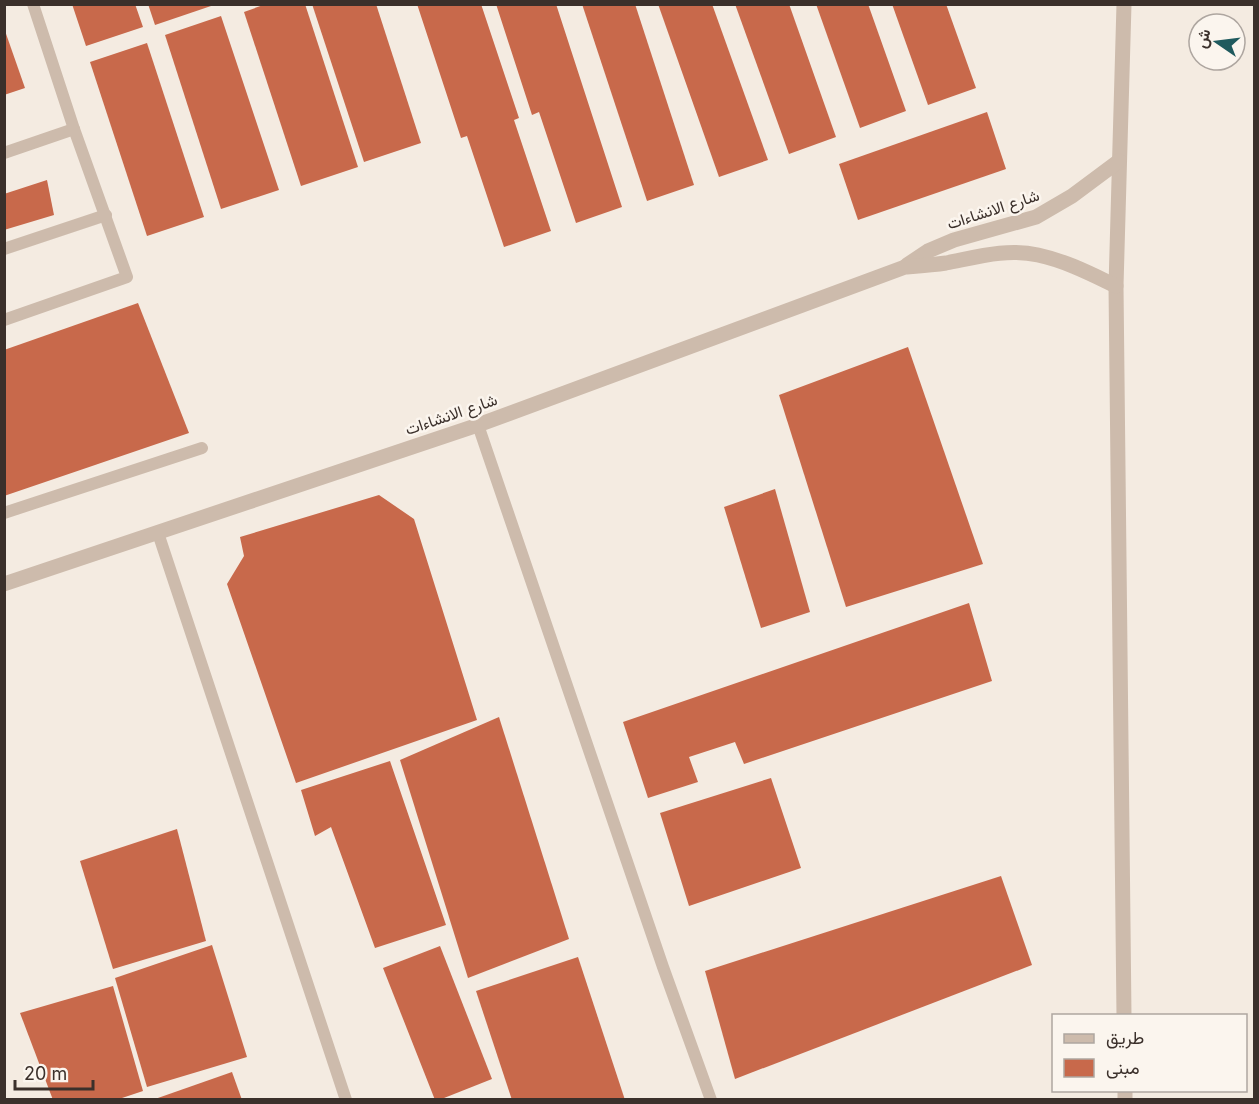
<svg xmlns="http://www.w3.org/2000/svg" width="1259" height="1104" font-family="Inter,Vazirmatn,sans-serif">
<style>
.building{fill:#c8694b}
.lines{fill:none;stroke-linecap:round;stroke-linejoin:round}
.service{stroke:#cdbbac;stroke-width:12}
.minor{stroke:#cdbbac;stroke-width:15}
.labels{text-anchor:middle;stroke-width:5;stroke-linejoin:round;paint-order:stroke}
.street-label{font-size:16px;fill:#3b302b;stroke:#fbf5ee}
</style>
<rect width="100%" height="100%" fill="#f4ebe1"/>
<g class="building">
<path d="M72,4H135L143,27L86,46Z"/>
<path d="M148,4H214V5L155,25Z"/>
<path d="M266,4H305L358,167L301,186L244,12Z"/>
<path d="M312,4H376L421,143L364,162Z"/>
<path d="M417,4H481L519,118L514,120L551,231L504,247L467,136L461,138Z"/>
<path d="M496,4H556L622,207L576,223L539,112L532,115Z"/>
<path d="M582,4H635L694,185L647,201Z"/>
<path d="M658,4H712L768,160L719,177Z"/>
<path d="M735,4H789L836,137L789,154Z"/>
<path d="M816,4H868L906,111L860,128Z"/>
<path d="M892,4H946L976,88L928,105Z"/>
<path d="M221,16L279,190L221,209L165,35Z"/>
<path d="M4,28L25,88L4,95Z"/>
<path d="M147,43L204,217L147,236L90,62Z"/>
<path d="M987,112L1006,169L858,220L839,164Z"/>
<path d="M47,180L54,215L4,230V194Z"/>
<path d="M138,303L189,433L4,496V350Z"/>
<path d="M908,347L983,564L846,607L779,395Z"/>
<path d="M775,489L810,612L761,628L724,507Z"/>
<path d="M379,495L414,519L477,720L296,783L227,584L244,556L240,537Z"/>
<path d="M969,603L992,681L744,764L735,742L689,757L698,782L648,798L623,722Z"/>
<path d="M499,717L569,939L468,978L400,760Z"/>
<path d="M390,761L446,925L375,948L331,827L315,836L301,790Z"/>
<path d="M771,778L801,868L689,906L660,813Z"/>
<path d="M177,829L206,941L113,969L80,861Z"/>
<path d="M1001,876L1032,965L735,1079L705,971Z"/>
<path d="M212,945L247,1057L147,1087L115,978Z"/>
<path d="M440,946L492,1079L439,1100H435L383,968Z"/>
<path d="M578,957L625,1100H512L476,991Z"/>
<path d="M113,986L143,1091L116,1100H53L20,1013Z"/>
<path d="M232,1072L242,1100H155V1099Z"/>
</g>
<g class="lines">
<g class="service">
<path d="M4,153L74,129"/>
<path d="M4,249L106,215"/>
<path d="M4,320L127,277L74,129L33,4"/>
<path d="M478,425L663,967L711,1100"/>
<path d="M4,513L202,448"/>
<path d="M158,533L346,1100"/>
</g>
<g class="minor">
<path d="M1124,4L1116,286L1124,1016"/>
<path d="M907,265L928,251L954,240L1036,217L1072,196L1119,161"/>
<path d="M4,584L478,425L905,267C918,266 933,265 946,263C977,257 1007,248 1038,255C1066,261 1091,274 1116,286"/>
<path d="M1125,1090V1100"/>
</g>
</g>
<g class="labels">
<g class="street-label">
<text transform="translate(993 209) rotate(-18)" y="6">شارع الانشاءات</text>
<text transform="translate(451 414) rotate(-19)" y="6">شارع الانشاءات</text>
</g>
</g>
<rect width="1259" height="1104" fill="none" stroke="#3b302b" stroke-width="12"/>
<rect x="1052" y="1014" width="195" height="78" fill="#fbf5ee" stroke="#aea6a0" stroke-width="1.5"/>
<rect x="1064" y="1034" width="30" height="9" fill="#cdbbac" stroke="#aea6a0" stroke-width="1.5"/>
<text x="1106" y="1044" font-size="18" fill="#3b302b">طريق</text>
<rect x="1064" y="1059" width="30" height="18" fill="#c8694b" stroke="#aea6a0" stroke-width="1.5"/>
<text x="1106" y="1074" font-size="18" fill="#3b302b">مبنى</text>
<g transform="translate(1217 42) rotate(284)"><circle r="28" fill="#fbf5ee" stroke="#aea6a0" stroke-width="1.5"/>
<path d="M0-4.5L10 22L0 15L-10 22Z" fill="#1f5a5e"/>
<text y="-9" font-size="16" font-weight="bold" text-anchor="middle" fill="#3b302b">ش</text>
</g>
<path d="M15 1080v9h78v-9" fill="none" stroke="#3b302b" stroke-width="3"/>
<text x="24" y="1080" font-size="18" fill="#3b302b" stroke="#fbf5ee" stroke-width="4.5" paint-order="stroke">20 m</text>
</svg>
